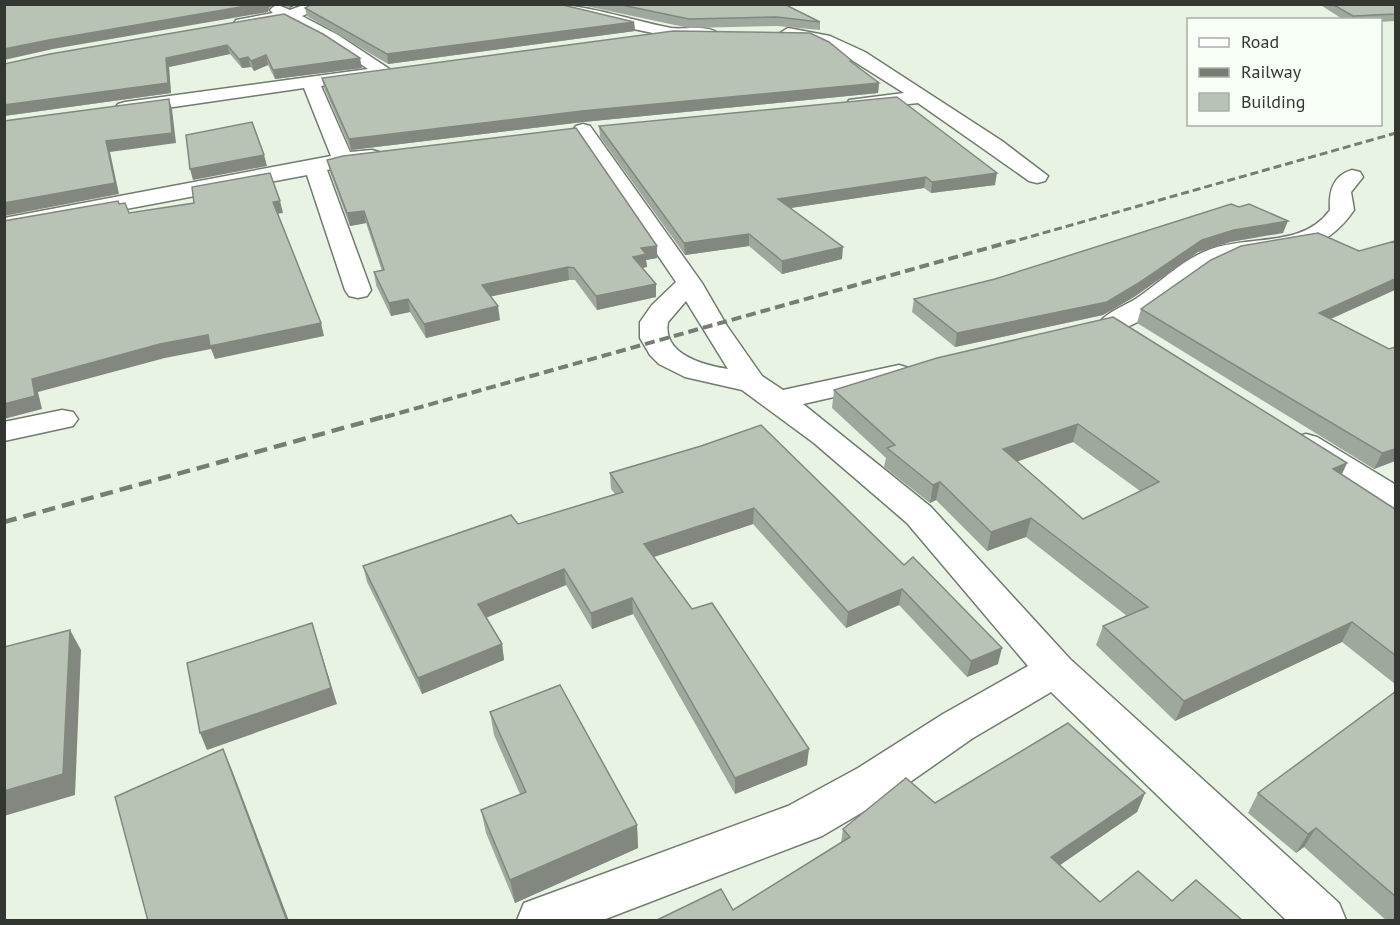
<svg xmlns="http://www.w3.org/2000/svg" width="1400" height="925" font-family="'PT Sans',sans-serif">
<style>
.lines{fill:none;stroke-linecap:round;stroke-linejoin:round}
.minor-casing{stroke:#717b6e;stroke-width:3}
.minor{fill:#fff;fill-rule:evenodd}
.rail-far2{stroke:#767e74;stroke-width:3;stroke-dasharray:8 4;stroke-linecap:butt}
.rail-far1{stroke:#767e74;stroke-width:4;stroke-dasharray:10 5;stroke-linecap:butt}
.rail{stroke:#767e74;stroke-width:4.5;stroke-dasharray:13 7;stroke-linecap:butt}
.wall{fill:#9fa89c;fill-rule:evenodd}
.shaded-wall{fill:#82887f}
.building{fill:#b9c3b5;stroke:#82887f;stroke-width:1.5;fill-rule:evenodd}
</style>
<rect width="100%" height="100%" fill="#e8f3e4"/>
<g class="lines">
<defs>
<g id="minor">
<path d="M306,4H329L302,16L338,35L394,72L391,76L385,77L377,74L368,79L321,86L350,152L372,150L379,152L382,156L379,160L327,170L371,290L367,296L358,298L349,296L345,290L307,175L4,232V218L331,156L304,88L125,114L118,112L115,108L118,104L125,102L368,69L326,41L286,20L242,28L234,23L236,20L273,13L270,10L273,7L278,5L290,10Z"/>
<path d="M542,4C587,4 626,19 671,28C684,30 711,24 720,35C707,52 569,13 544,7Z"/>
<path d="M788,28L830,36L865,52L1002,141L1048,176L1045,181L1037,183L1029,181L918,103L856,110L849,108L847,104L849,100L904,93L836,50L806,39L782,36L780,33Z"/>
<path d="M583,124L590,126L702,283L727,326L762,376L783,390L899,365L909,368L914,374L909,380L803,404L931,507L1070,659L1339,903L1346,920H1286L1051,692L973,738L890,796L822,836L603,920H517L524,903L788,806L858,768L943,714L1028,666L907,523L814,443L742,390L685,377L659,364L650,355L640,338V322L652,305L676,282L573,130L576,126ZM686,301L728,369C703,365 662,354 668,322Z"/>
<path d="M1352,170L1360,172L1363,177L1351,192L1354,210C1313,270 1268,238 1217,264C1186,280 1139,338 1103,329L1099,323C1108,311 1125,306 1137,298C1162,281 1183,259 1211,249C1250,235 1303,248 1330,210C1329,192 1332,176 1352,170Z"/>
<path d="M62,410L73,412L78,419L73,426L4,441V422Z"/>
<path d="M1306,434L1317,437L1396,485V512L1384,509L1295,451L1290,444L1295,437Z"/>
</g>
</defs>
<use href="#minor" class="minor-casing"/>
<use href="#minor" class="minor"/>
<path class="rail-far2" d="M1008,243L1396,133"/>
<path class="rail-far1" d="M385,417L1013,241"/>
<path class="rail" d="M4,522L390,415"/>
</g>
<g class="wall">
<path d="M281,4H298L290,8Z"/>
<path d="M576,4H784L820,22V30L777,26L689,28Z"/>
<path d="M1319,4H1393L1395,6V21L1380,22V20H1344Z"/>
<path d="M305,8L634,22L635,31L388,64L307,16Z"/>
<path d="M284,14L362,68L275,79L268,65L254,71L251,67L242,68L230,54L169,67L171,93L4,116V64Z"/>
<path d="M851,60V62L879,83L878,93L583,122L351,150L324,88L322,78Z"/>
<path d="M599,126L995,185L931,193L924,188L791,208L842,259L782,274L749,246L685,255L600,137Z"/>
<path d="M327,160L657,246V258L646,260L647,267L642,268L656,297L597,310L575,280H569L491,296L500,320L426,338L410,312L391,316L376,285L374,272L382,271L366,223L350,226L330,172Z"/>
<path d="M1283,233L1230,242L1198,252L1134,297L1103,315L955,347L912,312L914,299L995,279Z"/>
<path d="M1141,309L1331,319L1395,461L1374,469L1137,323Z"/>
<path d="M937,358L1347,463L1342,474L1395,509V684L1342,642L1175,721L1096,645L1103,626L1127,616L1026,537L987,551L936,500L930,503L884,467L886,458L832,408L834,390ZM1073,442L1140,491L1083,519L1017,461Z"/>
<path d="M761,425L998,664L967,677L899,605L846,628L753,524L653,557L807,765L735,794L633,614L592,629L566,585L486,618L502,644L504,660L422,694L367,582L363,566L518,524L615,494L611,489L610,473L701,446Z"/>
<path d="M1395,692V921H1387L1304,847L1296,853L1248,813L1258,793Z"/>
<path d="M490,712L637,825L638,848L515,903L486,833L481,810L520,794L494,735Z"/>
<path d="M1145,793L1137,812L1060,865L1100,902L1172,901L733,910L841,843L843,829L935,803Z"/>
</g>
<g class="shaded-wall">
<path d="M257,4H275L269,8L268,12L53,49L4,60V49L49,40Z"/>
<path d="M289,4H298L290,8Z"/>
<path d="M634,22L635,31L388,64L387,54Z"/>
<path d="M227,45L230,54L169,67L171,93L4,116V105L166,58Z"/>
<path d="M266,55L268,65L254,71L251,61Z"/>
<path d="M248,57L251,67L242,68L239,59Z"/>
<path d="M360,58L362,68L275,79L273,70Z"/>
<path d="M879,83L878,93L583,122L351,150L349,139L582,111Z"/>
<path d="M169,99L172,109L176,143L110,152L119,194L4,216V203L106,141Z"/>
<path d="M264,155L267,166L193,180L190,169Z"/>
<path d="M997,173L995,185L931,193L932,182Z"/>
<path d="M926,177L924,188L777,210L778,199Z"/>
<path d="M280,201L283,213L276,214L273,202Z"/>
<path d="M364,211L366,223L350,226L347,213Z"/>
<path d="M1288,221L1283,233L1230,242L1198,252L1134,297L1103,315L955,347L957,333L1202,240L1234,230Z"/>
<path d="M749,234V246L685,255L684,243Z"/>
<path d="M657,246V258L646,260L647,267L633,269V257L641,248Z"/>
<path d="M843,247L842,259L782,274V261Z"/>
<path d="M568,267L569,280L484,298L482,285Z"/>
<path d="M1395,279V290L1313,327L1319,313Z"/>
<path d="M656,284V297L597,310L596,296Z"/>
<path d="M408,299L410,312L391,316L389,303Z"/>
<path d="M498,306L500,320L426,338L424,324Z"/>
<path d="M321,323L324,336L215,359L211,349L165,358L38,392L42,409L4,419V404L32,379L160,344L208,335Z"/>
<path d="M1078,424L1073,442L999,468L1003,449Z"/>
<path d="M1395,449V461L1374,469L1382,453Z"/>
<path d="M1347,463L1338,482L1333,469Z"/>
<path d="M940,482L936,500L930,503L933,485Z"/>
<path d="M754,508L753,524L645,560L644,544Z"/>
<path d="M1031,518L1026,537L987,551L991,532Z"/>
<path d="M564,569L566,585L480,620L478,604Z"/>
<path d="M902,589L899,605L846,628L848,612Z"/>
<path d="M632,598L633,614L592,629L591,613Z"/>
<path d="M1352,622L1342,642L1175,721L1184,701Z"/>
<path d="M312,623L337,704L207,750L200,733Z"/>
<path d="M70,630L81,650L75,795L4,816V791Z"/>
<path d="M502,644L504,660L422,694L418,678Z"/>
<path d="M1002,648L998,664L967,677L971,661Z"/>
<path d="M223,749L232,770L289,921H287Z"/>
<path d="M809,749L807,765L735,794V778Z"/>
<path d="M1145,793L1137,812L1044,876L1051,857Z"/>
<path d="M637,825L638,848L515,903L510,880Z"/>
<path d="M1316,828L1304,847L1296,853L1308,834Z"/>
</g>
<g class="building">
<path d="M4,4H257L49,40L4,49Z"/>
<path d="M312,4H559L634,22L387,54L305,8Z"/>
<path d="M617,4H784L820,22L777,17L689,19Z"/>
<path d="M1332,4H1393L1395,6V14L1353,16Z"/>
<path d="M284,14L323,34L360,58L273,70L266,55L251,61L248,57L239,59L227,45L166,58L168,83L4,105V64L50,54Z"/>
<path d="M673,31L810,33L829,42L851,60L850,61L879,83L582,111L349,139L322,78Z"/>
<path d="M897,97L997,173L932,182L926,177L778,199L843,247L782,261L749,234L684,243L599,126Z"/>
<path d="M169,99L172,133L106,141L115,183L4,203V121Z"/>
<path d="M252,122L264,155L190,169L186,135Z"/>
<path d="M576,128L657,246L641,248L646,254L633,257L656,284L596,296L574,268L568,267L482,285L498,306L424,324L408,299L389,303L374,272L384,270L364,211L347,213L327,160L343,156Z"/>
<path d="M270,173L280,201L273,202L321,323L210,346L208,335L160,344L32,379L35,396L4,404V221L118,201L119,204L125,203L129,213L194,203L192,187Z"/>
<path d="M1231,204L1239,207L1249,204L1288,221L1234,230L1202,240L1137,284L1107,302L957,333L914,299L995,279Z"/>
<path d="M1318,233L1359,251L1395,241V279L1319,313L1389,349L1395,347V449L1382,453L1141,309L1211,260L1241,246Z"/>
<path d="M1113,317L1347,463L1333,469L1395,509V655L1352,622L1184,701L1103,626L1148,607L1031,518L991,532L940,482L933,485L887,448L895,445L834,390L937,358ZM1078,424L1159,482L1083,519L1003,449Z"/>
<path d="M761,425L904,565L913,557L1002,648L971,661L902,589L848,612L754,508L644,544L692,609L712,603L809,749L735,778L632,598L591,613L564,569L478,604L502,644L418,678L363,566L511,515L518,524L623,492L610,473L701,446Z"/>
<path d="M312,623L331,688L200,733L187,663Z"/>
<path d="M70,630L63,774L4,791V647Z"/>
<path d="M560,685L637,825L510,880L481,810L526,792L490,712Z"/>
<path d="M1395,692V896L1316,828L1308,834L1258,793Z"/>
<path d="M1068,723L1145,793L1051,857L1100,902L1138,871L1172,901L1196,880L1243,921H655L721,889L733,910L850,837L843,829L906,778L935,803Z"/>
<path d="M223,749L287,921H148L115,797Z"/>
</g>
<rect width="1400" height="925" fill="none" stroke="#323731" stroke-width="12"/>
<rect x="1187" y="18" width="195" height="108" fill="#f8fff6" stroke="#a9afa7" stroke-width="1.5"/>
<rect x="1199" y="38" width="30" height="9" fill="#ffffff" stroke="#a9afa7" stroke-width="1.5"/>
<text x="1241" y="48" font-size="18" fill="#323731">Road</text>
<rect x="1199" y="68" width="30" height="9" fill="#767e74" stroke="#a9afa7" stroke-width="1.5"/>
<text x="1241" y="78" font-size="18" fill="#323731">Railway</text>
<rect x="1199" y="93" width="30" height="18" fill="#b9c3b5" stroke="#a9afa7" stroke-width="1.5"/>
<text x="1241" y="108" font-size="18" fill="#323731">Building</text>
</svg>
